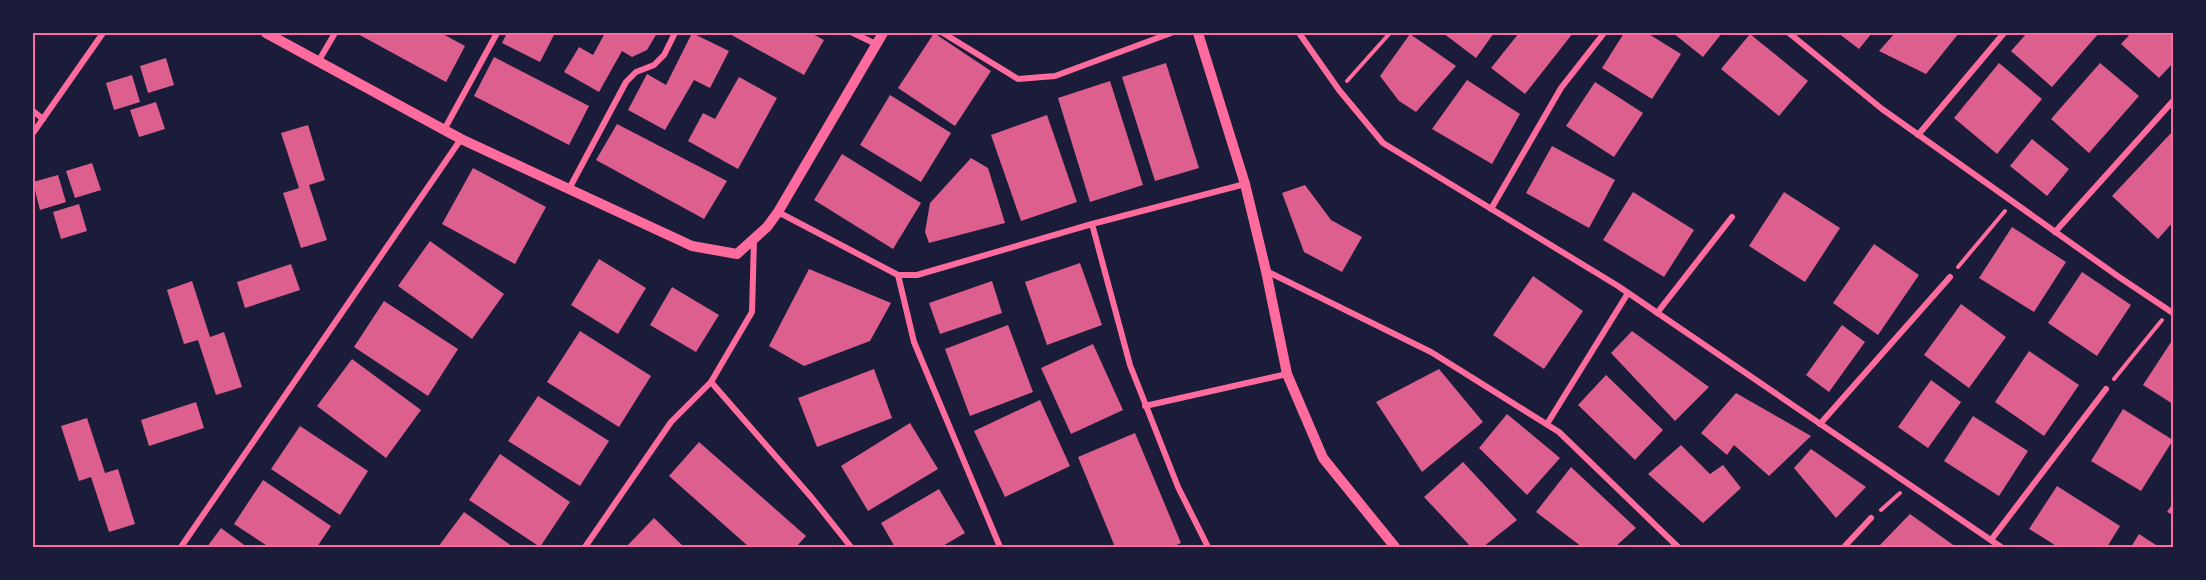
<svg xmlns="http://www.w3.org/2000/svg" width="2206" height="580" font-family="'DejaVu Sans',sans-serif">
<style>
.building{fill:#dd5f8e}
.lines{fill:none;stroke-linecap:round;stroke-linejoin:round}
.path{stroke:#ff6b9d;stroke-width:4}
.minor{stroke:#ff6b9d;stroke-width:6}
.tertiary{stroke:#ff6b9d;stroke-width:10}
.neatline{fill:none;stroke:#ff6b9d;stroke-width:2}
</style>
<rect width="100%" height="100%" fill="#1b1b3a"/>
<g class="building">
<path d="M356,33H441L465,46L446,82Z"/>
<path d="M507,33H555L540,62L502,43Z"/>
<path d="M605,33H657L647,50L632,57L622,51L599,92L564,72L579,47L593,55Z"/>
<path d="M692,33L729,51L710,88L694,80L665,130L628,110L647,74L666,85Z"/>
<path d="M728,33H811L824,40L804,75Z"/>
<path d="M934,33L991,71L955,126L898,88Z"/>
<path d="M1443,33H1494L1476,58Z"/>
<path d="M1519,33H1573L1525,94L1491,68Z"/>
<path d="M1624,33H1647L1681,54L1652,99L1602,68Z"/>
<path d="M1673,33H1722L1703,57Z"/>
<path d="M1838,33H1872L1859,49Z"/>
<path d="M1895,33H1959L1926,74L1879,51Z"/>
<path d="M2027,33H2099L2052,87L2011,51Z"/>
<path d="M2131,33H2173V63L2159,78L2121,44Z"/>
<path d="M1410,34L1456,66L1416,112L1399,101L1380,76Z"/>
<path d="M1750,34L1808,81L1779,116L1721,69Z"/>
<path d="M494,57L589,106L569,145L474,96Z"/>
<path d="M166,58L174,85L148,93L140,66Z"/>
<path d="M1166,63L1199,168L1155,181L1122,77Z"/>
<path d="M1999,63L2042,99L1997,154L1954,118Z"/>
<path d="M2100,63L2139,96L2089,153L2051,119Z"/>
<path d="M132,75L140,102L114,110L106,83Z"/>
<path d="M739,77L777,98L738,169L688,141L703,113L715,119Z"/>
<path d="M1467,80L1520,114L1492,164L1432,129Z"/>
<path d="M1110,81L1143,185L1090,202L1058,98Z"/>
<path d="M1595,82L1643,113L1614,157L1566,126Z"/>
<path d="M890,95L951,133L921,182L860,145Z"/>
<path d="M156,102L165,129L139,137L130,110Z"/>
<path d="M1047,115L1077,202L1021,221L991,135Z"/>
<path d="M617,124L727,181L704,219L596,160Z"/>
<path d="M308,125L325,180L309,185L327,240L301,248L283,193L299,188L281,133Z"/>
<path d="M2172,132L2173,222L2158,239L2112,196Z"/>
<path d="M2032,139L2069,169L2047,196L2010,166Z"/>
<path d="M1552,146L1615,180L1589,228L1526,193Z"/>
<path d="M842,154L921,203L893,249L814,200Z"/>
<path d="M971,158L988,168L1005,223L929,243L925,232L930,203Z"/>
<path d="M92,163L101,190L75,198L66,171Z"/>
<path d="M473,168L546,207L515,264L442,224Z"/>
<path d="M58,175L66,202L40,210L33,182Z"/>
<path d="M1305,185L1331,220L1362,237L1342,272L1304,252L1282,193Z"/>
<path d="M1633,192L1694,230L1664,277L1603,240Z"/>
<path d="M1784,192L1840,228L1805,282L1749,246Z"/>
<path d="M79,204L87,231L61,239L53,212Z"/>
<path d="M2012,227L2066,262L2034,312L1979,278Z"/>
<path d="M430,241L504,294L472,339L398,286Z"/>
<path d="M1874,244L1919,275L1878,335L1833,303Z"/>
<path d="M599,259L646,288L618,334L571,305Z"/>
<path d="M1080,263L1102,325L1047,345L1025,282Z"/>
<path d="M291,264L300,290L245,308L237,282Z"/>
<path d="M809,269L891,303L870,341L804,366L769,346Z"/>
<path d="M2082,272L2131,305L2097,356L2048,323Z"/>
<path d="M1533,276L1583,311L1544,369L1493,335Z"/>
<path d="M192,281L210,337L224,332L242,387L216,395L198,340L184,344L167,290Z"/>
<path d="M992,281L1002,313L940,334L929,303Z"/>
<path d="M672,287L719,315L696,352L650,325Z"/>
<path d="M384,301L458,349L428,396L354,347Z"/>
<path d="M1961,304L2006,337L1969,388L1924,355Z"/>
<path d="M1008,325L1033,392L970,416L945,349Z"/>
<path d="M1842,325L1865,342L1829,392L1806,375Z"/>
<path d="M580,331L651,376L619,427L547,382Z"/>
<path d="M1632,331L1709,387L1675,421L1611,353Z"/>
<path d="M2173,339V404L2143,385Z"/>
<path d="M1093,344L1123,410L1071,434L1041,368Z"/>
<path d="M2029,351L2079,385L2044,436L1995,402Z"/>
<path d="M352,359L421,410L386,458L317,406Z"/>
<path d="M874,369L892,418L817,447L798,398Z"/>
<path d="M1439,369L1483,422L1422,472L1376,402Z"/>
<path d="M1606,375L1663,430L1635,460L1578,405Z"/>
<path d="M1931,380L1961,402L1928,448L1898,427Z"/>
<path d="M1736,393L1811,436L1769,476L1734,445L1727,455L1701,433Z"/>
<path d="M538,396L609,441L580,486L508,441Z"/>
<path d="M1040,400L1070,466L1005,497L974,431Z"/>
<path d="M196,402L204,428L149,446L141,420Z"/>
<path d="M2123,409L2173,440L2141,491L2091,461Z"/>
<path d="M1507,414L1560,458L1527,495L1479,448Z"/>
<path d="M1973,416L2028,451L1999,496L1944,461Z"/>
<path d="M87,418L105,473L118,469L135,524L109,532L91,477L79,481L61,426Z"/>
<path d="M910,423L938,469L868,511L841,466Z"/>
<path d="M300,426L368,471L340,515L271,469Z"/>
<path d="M1135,433L1181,543L1172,547H1115L1078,457Z"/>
<path d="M699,442L806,536L796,547H749L669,476Z"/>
<path d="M1681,445L1710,474L1723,465L1741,488L1703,523L1648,474Z"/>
<path d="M1811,449L1866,487L1836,518L1794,468Z"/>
<path d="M500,454L570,502L540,547L469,500Z"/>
<path d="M1463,462L1517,520L1483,547H1471L1424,497Z"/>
<path d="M1571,467L1636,528L1615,547H1582L1536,512Z"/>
<path d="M263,480L331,526L317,547H269L234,524Z"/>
<path d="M2057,486L2120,526L2107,547H2058L2029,529Z"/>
<path d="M939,489L965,533L941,547H895L881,523Z"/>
<path d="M2173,503V515L2167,512Z"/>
<path d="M464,512L513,547H438Z"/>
<path d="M1910,514L1956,547H1878Z"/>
<path d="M654,518L684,547H626Z"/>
<path d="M221,528L247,547H207Z"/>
<path d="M2139,534L2159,547H2131Z"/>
</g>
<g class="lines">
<g class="path">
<path d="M1347,81L1390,33"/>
<path d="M1958,267L2005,211"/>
<path d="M2114,379L2162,320"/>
<path d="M1881,510L1900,493"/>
</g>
<g class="minor">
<path d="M853,33L876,44"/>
<path d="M943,33L1018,79L1055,76L1171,33"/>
<path d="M1299,33L1339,90L1383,143L1618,286L2001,547"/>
<path d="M1789,33L1882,109L2119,277L2173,313"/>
<path d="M318,62L335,33"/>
<path d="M33,111L43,119"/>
<path d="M444,130L497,33"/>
<path d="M33,133L103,33"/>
<path d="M1918,135L2004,33"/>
<path d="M569,189L626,82L636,72L654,65L664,55L675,33"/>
<path d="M1491,209L1561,88L1604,33"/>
<path d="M778,212L898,275H917L1092,224L1245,184"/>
<path d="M1092,224L1130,365L1178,487L1208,547"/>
<path d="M2055,232L2173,101"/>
<path d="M1266,271L1431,352L1559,432L1678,547"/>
<path d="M898,275L914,342L1000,547"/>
<path d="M1657,313L1732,217"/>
<path d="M711,382L812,498L851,547"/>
<path d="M1145,406L1287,374"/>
<path d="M1547,424L1628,293"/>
<path d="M1820,424L1950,277"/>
<path d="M1991,540L2106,389"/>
<path d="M181,547L461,139"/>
<path d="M585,547L671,422L711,382L752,312L754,239"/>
<path d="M1844,547L1871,518"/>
</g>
<g class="tertiary">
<path d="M266,33L461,139L692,246L737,254L767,227L778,212L883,33"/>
<path d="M1198,33L1245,184L1266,271L1287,374L1323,458L1395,547"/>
</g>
</g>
<rect width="2206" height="580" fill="none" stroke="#1b1b3a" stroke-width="69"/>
<rect x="34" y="34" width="2138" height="512" class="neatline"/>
</svg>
